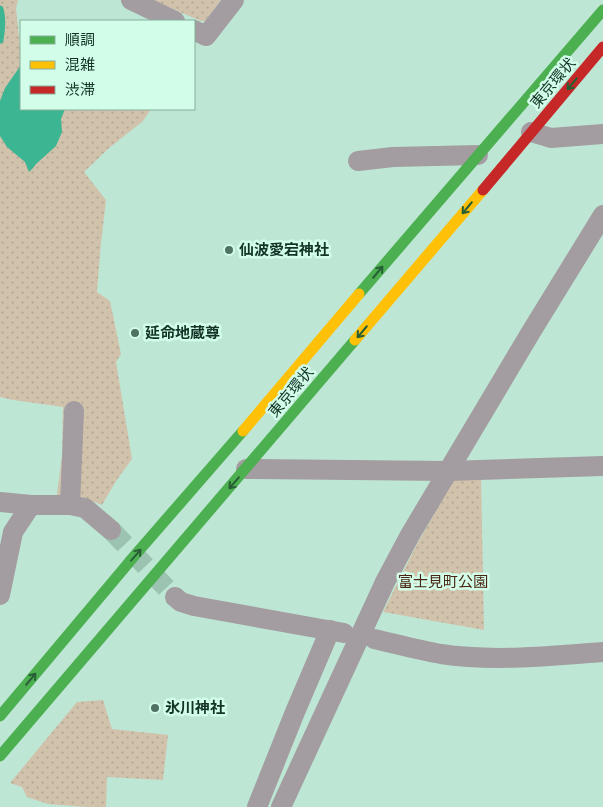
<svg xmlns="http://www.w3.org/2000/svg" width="603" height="807" font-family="'Asap Condensed','Noto Sans JP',sans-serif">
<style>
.park{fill:url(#park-dots)}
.water{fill:#3cb592}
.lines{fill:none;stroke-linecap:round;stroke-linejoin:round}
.stream{stroke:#3cb592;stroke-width:7}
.street-tunnel{stroke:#9cc2b2;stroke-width:20;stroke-dasharray:20 10;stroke-linecap:butt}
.street{stroke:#a39ca0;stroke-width:20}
.fast{stroke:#4caf50;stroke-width:11}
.slow{stroke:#ffc107;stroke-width:11}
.jam{stroke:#c62828;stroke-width:11}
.oneway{stroke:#275e35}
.poi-dot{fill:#4f7264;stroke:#d2fee9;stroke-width:2}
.labels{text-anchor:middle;stroke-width:5;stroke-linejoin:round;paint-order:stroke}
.street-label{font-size:15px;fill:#133327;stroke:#d2fee9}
.poi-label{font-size:15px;font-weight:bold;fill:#133327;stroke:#d2fee9;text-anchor:start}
.park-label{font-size:15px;fill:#4a2412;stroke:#d2fee9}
</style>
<defs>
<pattern id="park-dots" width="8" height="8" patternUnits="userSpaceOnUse" patternTransform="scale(1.25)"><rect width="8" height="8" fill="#d1c2ac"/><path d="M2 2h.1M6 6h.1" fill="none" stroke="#b3a794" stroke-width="1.8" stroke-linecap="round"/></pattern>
</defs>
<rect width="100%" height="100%" fill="#bee6d5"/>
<g class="park">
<path d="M0,0H18L16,8L20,47H21V109H151L143,121L108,149L84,172L106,200L101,243L97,292L110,301L121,354L116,362L132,459L116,481L102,505L82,497L57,495L62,456L63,407L13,400L0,397Z"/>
<path d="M152,0H221L205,21H201Z"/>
<path d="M481,475L484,630L383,612L417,544L455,477Z"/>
<path d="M103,700L112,729L168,735L163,780L107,777L106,807H86L48,804L27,797L22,787L10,783L77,702Z"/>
</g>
<path class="water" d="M21,65V109H65L61,119L62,132L56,146L36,164L33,168L29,172L25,162L7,147L0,136V101L5,88Z"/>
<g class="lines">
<path class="stream" d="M0,9C3,19 2,29 0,40"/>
<path class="street-tunnel" d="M111,530L175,597"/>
<g class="street">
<path d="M131,0L175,21"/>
<path d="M194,30L206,36L234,0"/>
<path d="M531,132L551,138L603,134"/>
<path d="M358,161L393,157L478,155"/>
<path d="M246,469L448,471L603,466"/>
<path d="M0,502L31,505H70L85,508L111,530"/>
<path d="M70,505L74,411"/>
<path d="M0,595L13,532L31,505"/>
<path d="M175,597L181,602L194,606L344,633"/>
<path d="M374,639C396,644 419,650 441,654C492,662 552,656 603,652"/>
<path d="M257,807L295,712L330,630"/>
<path d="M281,807L385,582L410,535L531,332L603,215"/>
</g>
<g class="fast">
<path d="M359,294L603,10"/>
<path d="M0,716L136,554L243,431"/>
<path d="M0,756L355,340"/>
</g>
<g class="slow">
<path d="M355,340L483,190"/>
<path d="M243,431L359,294"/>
</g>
<path class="jam" d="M483,190L603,47"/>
</g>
<defs><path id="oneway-shaft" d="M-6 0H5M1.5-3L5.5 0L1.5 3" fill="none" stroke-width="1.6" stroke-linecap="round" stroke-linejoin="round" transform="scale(1.25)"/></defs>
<g class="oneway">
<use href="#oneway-shaft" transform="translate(572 84) rotate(130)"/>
<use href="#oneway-shaft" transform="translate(467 208) rotate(130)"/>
<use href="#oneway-shaft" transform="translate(378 272) rotate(-50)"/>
<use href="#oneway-shaft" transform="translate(362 332) rotate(130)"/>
<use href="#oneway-shaft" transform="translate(234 483) rotate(131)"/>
<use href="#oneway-shaft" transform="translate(136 555) rotate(-49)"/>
<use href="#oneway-shaft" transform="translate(31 679) rotate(-50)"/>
</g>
<g class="poi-dot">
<circle cx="229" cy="250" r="5"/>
<circle cx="135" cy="333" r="5"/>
<circle cx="155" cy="708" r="5"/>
</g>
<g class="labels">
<g class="street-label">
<text transform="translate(553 83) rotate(-50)" y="5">東京環状</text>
<text transform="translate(291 392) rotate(-50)" y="5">東京環状</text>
</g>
<g class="poi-label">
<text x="239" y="255">仙波愛宕神社</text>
<text x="145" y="338">延命地蔵尊</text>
<text x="165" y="713">氷川神社</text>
</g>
<g class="park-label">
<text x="443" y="587">富士見町公園</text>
</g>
</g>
<rect x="20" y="20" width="175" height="90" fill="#d2fee9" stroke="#86ad9b"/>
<rect x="30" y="36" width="25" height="8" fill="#4caf50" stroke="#86ad9b"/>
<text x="65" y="45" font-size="15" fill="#133327">順調</text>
<rect x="30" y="61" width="25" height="8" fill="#ffc107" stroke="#86ad9b"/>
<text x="65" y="70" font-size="15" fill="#133327">混雑</text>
<rect x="30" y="86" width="25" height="8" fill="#c62828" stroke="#86ad9b"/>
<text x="65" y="95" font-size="15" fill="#133327">渋滞</text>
</svg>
